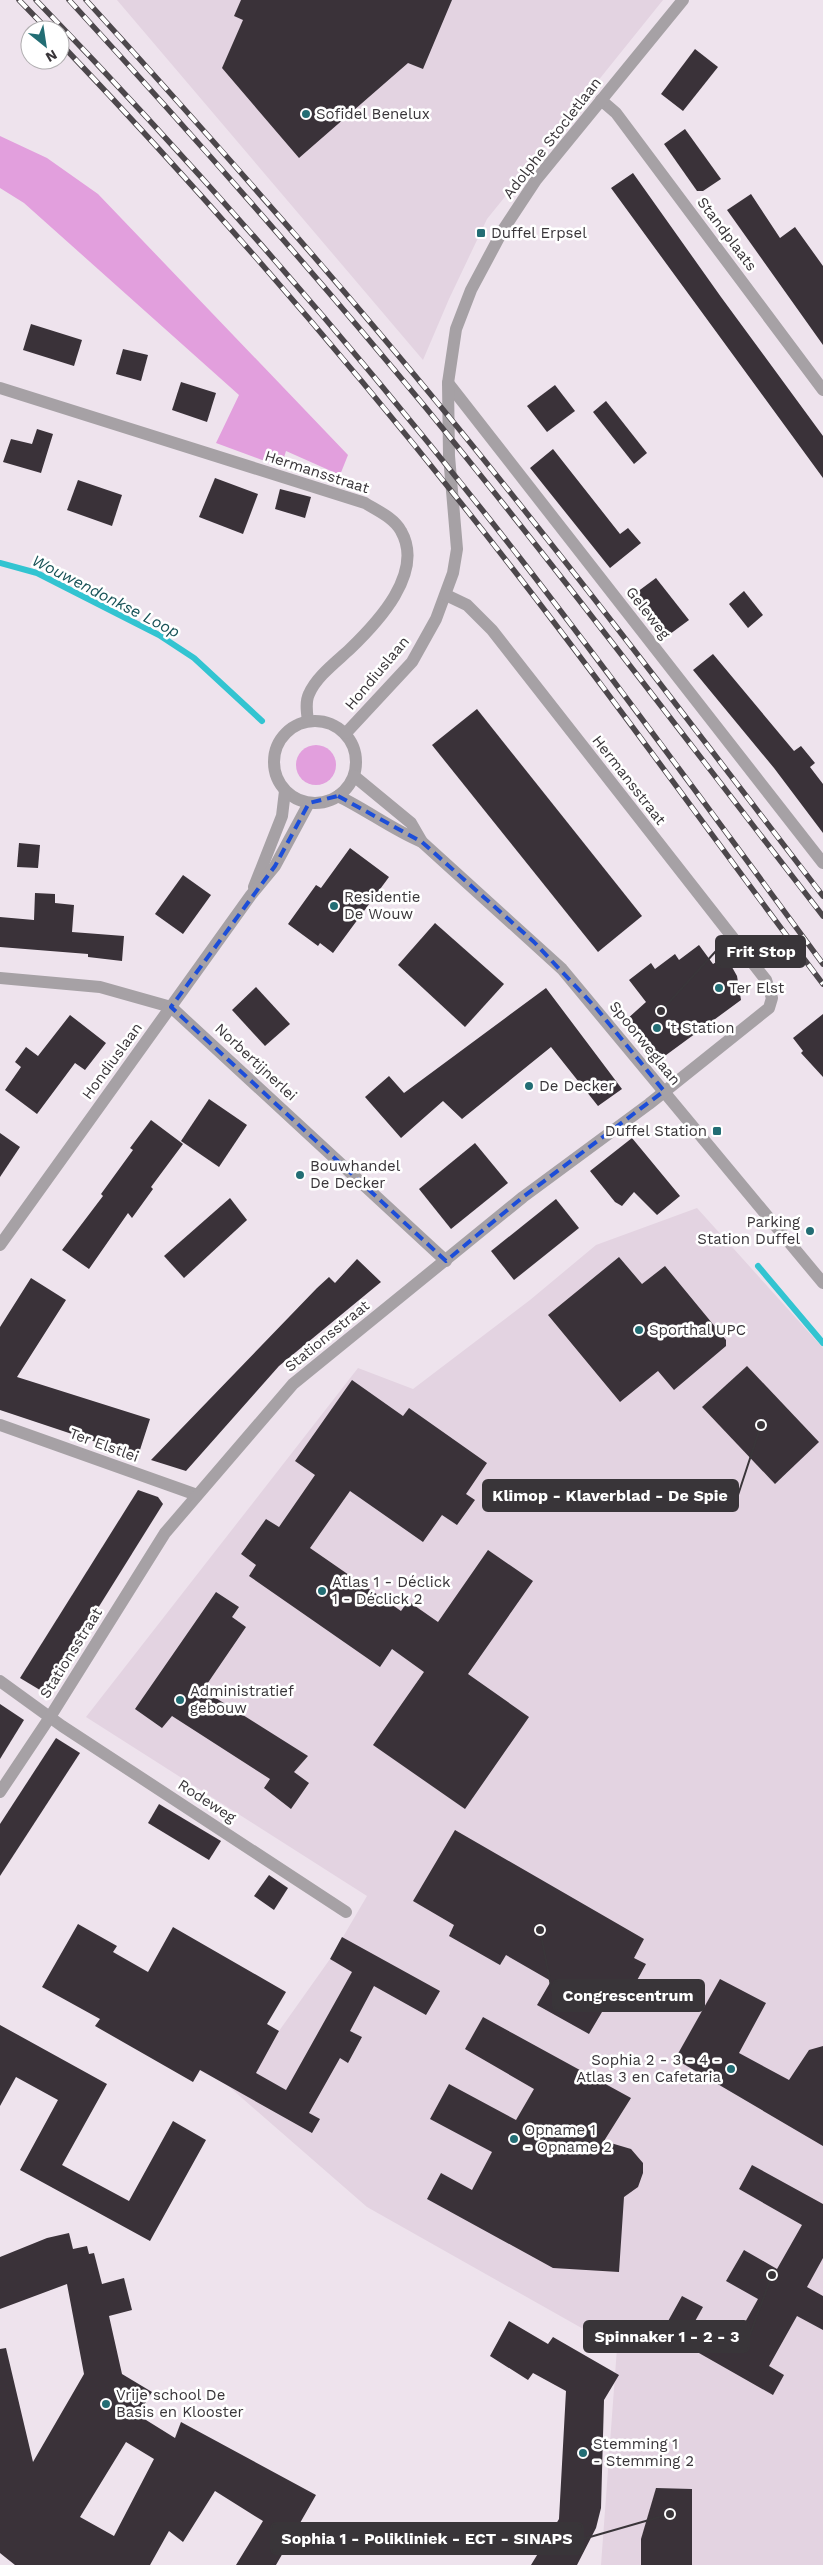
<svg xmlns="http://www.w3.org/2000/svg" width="823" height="2565" font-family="'Work Sans',sans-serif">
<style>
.built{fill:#e3d3e1}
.green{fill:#e29fdd}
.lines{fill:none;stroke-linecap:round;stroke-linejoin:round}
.stream{stroke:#32c4d1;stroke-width:6}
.building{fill:#3a3239;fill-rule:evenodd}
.minor{stroke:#a6a1a5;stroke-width:12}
.rail-casing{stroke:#4c474b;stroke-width:5.5}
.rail{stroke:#fff;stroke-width:4;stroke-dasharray:11;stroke-linecap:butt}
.marked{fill:none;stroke:#1d4ed8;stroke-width:4;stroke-dasharray:10 6;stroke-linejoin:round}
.poi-dot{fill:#226d74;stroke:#fff;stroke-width:2}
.labels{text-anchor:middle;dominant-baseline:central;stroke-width:5;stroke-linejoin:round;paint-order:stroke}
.poi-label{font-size:15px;fill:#393539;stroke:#fff;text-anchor:start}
.street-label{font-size:15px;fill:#393539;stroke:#fff}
.water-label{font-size:16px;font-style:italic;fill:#165156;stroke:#fff}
.leader{fill:none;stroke:#393539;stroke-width:2}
.callout-dot{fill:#393539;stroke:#fff;stroke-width:2}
.callout{fill:#393539;stroke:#393539;stroke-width:2}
.callout-label{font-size:16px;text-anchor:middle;font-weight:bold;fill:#fff}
</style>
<rect width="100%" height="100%" fill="#eee3ed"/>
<g class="built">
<path d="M 117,0 L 663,0 L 487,219 L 449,299 L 423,360 Z"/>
<path d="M 697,1208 L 823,1348 L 823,2565 L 601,2565 L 617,2348 L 367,2207 L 226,2084 L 261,2021 L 279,2031 L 330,1959 L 367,1896 L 86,1717 L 358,1368 L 413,1389 L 530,1300 L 596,1245 Z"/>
</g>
<g class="green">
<path d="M 0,136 L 47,158 L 98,194 L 348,455 L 340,475 L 286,451 L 281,467 L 216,443 L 239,395 L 24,203 L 0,188 Z"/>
<circle cx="316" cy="765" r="20"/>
</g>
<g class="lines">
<g class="stream">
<path d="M 0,563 L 37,573 L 159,635 L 194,658 L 262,721"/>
<path d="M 758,1266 L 823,1343"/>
</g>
</g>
<g class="building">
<path d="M 241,0 L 452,0 L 423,69 L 408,63 L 299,158 L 222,68 L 243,20 L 234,16 Z"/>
<path d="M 695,49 L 718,67 L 683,111 L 661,94 Z"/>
<path d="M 685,129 L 721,179 L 703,191 L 697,191 L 664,144 Z"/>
<path d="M 633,173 L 721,297 L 823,436 L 823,478 L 611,188 Z"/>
<path d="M 751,194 L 780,238 L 795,227 L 823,266 L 823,345 L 727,210 Z"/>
<path d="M 31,324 L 82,340 L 74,366 L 23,350 Z"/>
<path d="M 123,349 L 148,355 L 141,381 L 116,374 Z"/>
<path d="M 181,382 L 216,393 L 207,422 L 172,410 Z"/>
<path d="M 555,385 L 575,411 L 547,432 L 527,406 Z"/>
<path d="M 606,401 L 647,453 L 634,464 L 593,412 Z"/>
<path d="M 37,429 L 53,434 L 41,473 L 3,462 L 11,439 L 32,444 Z"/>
<path d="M 553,449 L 620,534 L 628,528 L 641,543 L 610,568 L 530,468 Z"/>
<path d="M 215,478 L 258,494 L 243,534 L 199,517 Z"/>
<path d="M 78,480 L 122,495 L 112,526 L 67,510 Z"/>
<path d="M 280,489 L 311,497 L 305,518 L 275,509 Z"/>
<path d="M 656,578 L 689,620 L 666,637 L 633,595 Z"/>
<path d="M 744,591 L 763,615 L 748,628 L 729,604 Z"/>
<path d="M 713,654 L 794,751 L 801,746 L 815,763 L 810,767 L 823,784 L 823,833 L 774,768 L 693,670 Z"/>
<path d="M 477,709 L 642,916 L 598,952 L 432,745 Z"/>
<path d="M 19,843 L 40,845 L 38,868 L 17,867 Z"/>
<path d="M 350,848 L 389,877 L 333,953 L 320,943 L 318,946 L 288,924 L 316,885 L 321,888 Z"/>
<path d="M 183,875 L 211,895 L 183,934 L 155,914 Z"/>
<path d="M 35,893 L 55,894 L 55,903 L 74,905 L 72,932 L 124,936 L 122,961 L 88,957 L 88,954 L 0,947 L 0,917 L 34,920 Z"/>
<path d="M 435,923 L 504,984 L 465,1027 L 398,965 Z"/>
<path d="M 699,945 L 713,964 L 718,961 L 721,965 L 728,960 L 737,976 L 741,1000 L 658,1061 L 626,1020 L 646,1002 L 629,980 L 651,963 L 655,969 L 675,954 L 679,960 Z"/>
<path d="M 256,987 L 290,1024 L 265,1046 L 232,1010 Z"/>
<path d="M 546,988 L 622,1089 L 598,1106 L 551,1047 L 462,1119 L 443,1101 L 401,1138 L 365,1097 L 389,1076 L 404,1093 Z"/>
<path d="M 823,1014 L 823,1077 L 801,1053 L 803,1051 L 793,1038 Z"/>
<path d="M 70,1015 L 106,1043 L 85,1070 L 75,1063 L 37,1114 L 5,1090 L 21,1067 L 15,1062 L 26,1047 L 38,1056 Z"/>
<path d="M 209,1099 L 247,1125 L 219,1167 L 181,1141 Z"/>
<path d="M 151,1120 L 183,1144 L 151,1187 L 153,1189 L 132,1218 L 128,1213 L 89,1269 L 62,1250 L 103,1196 L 101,1194 L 133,1150 L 130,1148 Z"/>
<path d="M 0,1133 L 20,1147 L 0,1177 Z"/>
<path d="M 632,1138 L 680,1196 L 657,1215 L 634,1192 L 622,1206 L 615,1202 L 590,1171 Z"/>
<path d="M 475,1143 L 508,1183 L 451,1229 L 419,1189 Z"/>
<path d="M 230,1198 L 247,1220 L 184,1278 L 164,1256 Z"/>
<path d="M 556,1199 L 579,1228 L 514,1280 L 491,1251 Z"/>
<path d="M 619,1257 L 642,1284 L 665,1266 L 726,1340 L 726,1346 L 674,1390 L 658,1371 L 620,1402 L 548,1315 Z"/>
<path d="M 357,1259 L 381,1282 L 279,1366 L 186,1471 L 151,1460 L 317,1288 L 329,1277 L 335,1283 Z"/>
<path d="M 31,1278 L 66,1300 L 17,1377 L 150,1419 L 138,1456 L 0,1410 L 0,1327 Z"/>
<path d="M 747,1366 L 819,1442 L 775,1484 L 702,1407 Z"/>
<path d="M 352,1380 L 403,1416 L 409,1408 L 487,1463 L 466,1494 L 475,1500 L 457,1525 L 442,1515 L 423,1542 L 350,1491 L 310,1548 L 401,1611 L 408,1601 L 438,1622 L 488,1550 L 533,1581 L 468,1674 L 529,1717 L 465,1809 L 373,1745 L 424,1672 L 392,1649 L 380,1667 L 249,1576 L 256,1565 L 241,1554 L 266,1519 L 279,1527 L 315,1475 L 295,1461 Z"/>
<path d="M 138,1490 L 158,1497 L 163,1504 L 45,1693 L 20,1678 Z"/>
<path d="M 216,1592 L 239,1607 L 232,1617 L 246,1627 L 203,1690 L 308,1756 L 294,1772 L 309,1783 L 291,1809 L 264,1788 L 270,1779 L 172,1716 L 162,1728 L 135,1709 Z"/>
<path d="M 0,1704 L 24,1720 L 0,1759 Z"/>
<path d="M 56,1738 L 80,1753 L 0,1876 L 0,1824 Z"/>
<path d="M 159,1804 L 221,1841 L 209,1860 L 148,1823 Z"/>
<path d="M 455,1830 L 644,1939 L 634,1958 L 646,1964 L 625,2002 L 612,1995 L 589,2034 L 537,2005 L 551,1981 L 506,1955 L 500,1965 L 449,1936 L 454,1925 L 413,1901 Z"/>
<path d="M 269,1875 L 288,1888 L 274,1910 L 254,1896 Z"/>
<path d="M 78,1924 L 117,1946 L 113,1952 L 148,1972 L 173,1927 L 286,1992 L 267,2024 L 279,2031 L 256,2073 L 286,2090 L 352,1972 L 330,1959 L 342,1937 L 440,1991 L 426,2015 L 374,1986 L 350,2031 L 362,2037 L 348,2063 L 340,2058 L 309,2113 L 320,2119 L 312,2133 L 200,2070 L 193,2082 L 95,2026 L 100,2019 L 42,1987 Z"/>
<path d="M 720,1979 L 766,2003 L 739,2053 L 789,2080 L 809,2050 L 823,2046 L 823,2146 L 675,2059 Z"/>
<path d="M 483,2017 L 631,2098 L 604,2141 L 631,2149 L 643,2163 L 643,2173 L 638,2187 L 624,2197 L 619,2272 L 553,2268 L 427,2199 L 441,2173 L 472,2190 L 492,2152 L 430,2119 L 449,2084 L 516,2120 L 534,2089 L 465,2049 Z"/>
<path d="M 0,2025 L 107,2084 L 62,2165 L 129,2201 L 173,2121 L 206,2140 L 150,2241 L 20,2170 L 58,2100 L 16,2077 L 0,2106 Z"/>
<path d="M 752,2165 L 823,2204 L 823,2258 L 807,2287 L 823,2296 L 823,2330 L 797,2316 L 769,2366 L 784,2375 L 773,2395 L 662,2332 L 682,2296 L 703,2307 L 694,2323 L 733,2344 L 758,2299 L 726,2281 L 744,2250 L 777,2269 L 802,2225 L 739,2189 Z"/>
<path d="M 69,2233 L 73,2249 L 87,2246 L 89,2254 L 94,2253 L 102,2284 L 124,2278 L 132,2310 L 109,2316 L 122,2374 L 152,2392 L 138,2415 L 175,2438 L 181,2422 L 316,2495 L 276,2565 L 236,2565 L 263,2521 L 215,2491 L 183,2542 L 169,2531 L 150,2565 L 15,2565 L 0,2553 L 0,2349 L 6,2348 L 33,2462 L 84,2374 L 67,2284 L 0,2309 L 0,2257 L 47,2238 ZM 126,2442 L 154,2459 L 114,2536 L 80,2517 Z"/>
<path d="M 509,2321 L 548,2344 L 553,2337 L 619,2375 L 604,2400 L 601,2508 L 596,2528 L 577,2565 L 531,2565 L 559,2519 L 566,2391 L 533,2373 L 528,2380 L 490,2356 Z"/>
<path d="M 656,2488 L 692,2489 L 692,2565 L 641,2565 L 641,2539 Z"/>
</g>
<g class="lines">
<g class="minor">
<path d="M 601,100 L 616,113 L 823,390"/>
<path d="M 448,383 L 823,863"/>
<path d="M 0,388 L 365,503 C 378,511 394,518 401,531 C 425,573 377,623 350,649 C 336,662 316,677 309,694 C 305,702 307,713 308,721"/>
<circle cx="315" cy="762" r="41"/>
<path d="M 346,733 L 412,662 L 436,619 L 453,573 L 457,549 L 449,456 L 448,383 L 456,329 L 471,290 L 503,230 L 536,180 L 683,0"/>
<path d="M 354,776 L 411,823 L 422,842 L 562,969 L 823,1283"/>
<path d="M 338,796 C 367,810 393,830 422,842"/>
<path d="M 254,887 L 282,816 L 285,791"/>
<path d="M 0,978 L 100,987 L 171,1007 L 446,1261"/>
<path d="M 0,1245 L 251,895 L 275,866 L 309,803"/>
<path d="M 0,1425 L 197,1495"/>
<path d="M 0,1681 L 62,1726 L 346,1912"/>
<path d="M 0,1792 L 50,1717 L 165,1533 L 293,1384 L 523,1197 L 649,1104 L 769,1008 L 772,998 L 766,980 L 492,630 L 467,605 L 446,595"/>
</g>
<defs>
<g id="rail">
<path d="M 19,0 L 48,30"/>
<path d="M 36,0 C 207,177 369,364 520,558 C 623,691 723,828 823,964"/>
<path d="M 69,0 C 191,133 311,269 426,408 C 562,574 691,746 823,916"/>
<path d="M 86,0 C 218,145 348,292 472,445 C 592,593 707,745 823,896"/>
<path d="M 60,43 C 218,209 369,384 509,564 C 617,702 718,845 823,984"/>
</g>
</defs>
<use href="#rail" class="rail-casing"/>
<use href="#rail" class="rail"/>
</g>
<path class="marked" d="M 338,796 L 422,842 L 534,942 L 597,1009 L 664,1091 L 523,1197 L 446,1261 L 171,1007 L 275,866 L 309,803 Z"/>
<g class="poi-dot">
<circle cx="306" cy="114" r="5"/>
<rect x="476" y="228" width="10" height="10" rx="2.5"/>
<circle cx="334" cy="906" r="5"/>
<circle cx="719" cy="988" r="5"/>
<circle cx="657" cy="1028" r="5"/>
<circle cx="529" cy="1086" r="5"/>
<rect x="712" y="1126" width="10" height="10" rx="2.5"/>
<circle cx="300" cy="1175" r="5"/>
<circle cx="810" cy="1231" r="5"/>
<circle cx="639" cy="1330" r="5"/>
<circle cx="322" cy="1591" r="5"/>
<circle cx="180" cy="1700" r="5"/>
<circle cx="731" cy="2069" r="5"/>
<circle cx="514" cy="2139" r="5"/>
<circle cx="106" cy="2404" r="5"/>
<circle cx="583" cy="2453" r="5"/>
</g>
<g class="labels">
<g class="poi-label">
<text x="316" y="114">Sofidel Benelux</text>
<text x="491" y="233">Duffel Erpsel</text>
<text x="344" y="897">Residentie<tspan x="344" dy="17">De Wouw</tspan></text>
<text x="729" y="988">Ter Elst</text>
<text x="667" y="1028">'t Station</text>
<text x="539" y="1086">De Decker</text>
<text x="707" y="1131" text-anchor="end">Duffel Station</text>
<text x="310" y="1166">Bouwhandel<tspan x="310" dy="17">De Decker</tspan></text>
<text x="800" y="1222" text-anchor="end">Parking<tspan x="800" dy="17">Station Duffel</tspan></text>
<text x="649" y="1330">Sporthal UPC</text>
<text x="332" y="1582">Atlas 1 - Déclick<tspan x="332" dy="17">1 - Déclick 2</tspan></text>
<text x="190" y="1691">Administratief<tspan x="190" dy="17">gebouw</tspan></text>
<text x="721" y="2060" text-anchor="end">Sophia 2 - 3 - 4 -<tspan x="721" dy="17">Atlas 3 en Cafetaria</tspan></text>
<text x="524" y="2130">Opname 1<tspan x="524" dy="17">- Opname 2</tspan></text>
<text x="116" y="2395">Vrije school De<tspan x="116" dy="17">Basis en Klooster</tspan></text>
<text x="593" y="2444">Stemming 1<tspan x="593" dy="17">- Stemming 2</tspan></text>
</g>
<g class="street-label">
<text transform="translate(552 138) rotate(-52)">Adolphe Stocletlaan</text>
<text transform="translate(727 234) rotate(53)">Standplaats</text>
<text transform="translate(317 472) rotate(18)">Hermansstraat</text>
<text transform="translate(648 613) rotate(52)">Geleweg</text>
<text transform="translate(377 673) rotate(-50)">Hondiuslaan</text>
<text transform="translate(629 780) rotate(52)">Hermansstraat</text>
<text transform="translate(645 1043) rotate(51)">Spoorweglaan</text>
<text transform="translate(112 1061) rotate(-54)">Hondiuslaan</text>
<text transform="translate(256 1062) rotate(43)">Norbertijnerlei</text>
<text transform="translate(327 1336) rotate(-39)">Stationsstraat</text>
<text transform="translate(104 1445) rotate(20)">Ter Elstlei</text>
<text transform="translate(71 1653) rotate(-58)">Stationsstraat</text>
<text transform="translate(207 1801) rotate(33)">Rodeweg</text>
</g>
<g class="water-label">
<text transform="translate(106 596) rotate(27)">Wouwendonkse Loop</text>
</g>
</g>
<path class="leader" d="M661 1011L716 951M761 1425L738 1495M540 1930L553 1996M772 2275L749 2337M670 2514L583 2539"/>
<g class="callout-dot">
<circle cx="661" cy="1011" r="5"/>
<circle cx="761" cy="1425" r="5"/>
<circle cx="540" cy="1930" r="5"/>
<circle cx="772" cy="2275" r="5"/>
<circle cx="670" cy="2514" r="5"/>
</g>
<g class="callout">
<rect x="716" y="936" width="89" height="31" rx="5"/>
<rect x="483" y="1480" width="255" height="31" rx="5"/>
<rect x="553" y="1980" width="151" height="31" rx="5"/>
<rect x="584" y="2321" width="165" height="31" rx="5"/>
<rect x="271" y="2523" width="312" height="31" rx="5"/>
</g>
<g class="callout-label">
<text x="761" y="957">Frit Stop</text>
<text x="610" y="1501">Klimop - Klaverblad - De Spie</text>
<text x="628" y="2001">Congrescentrum</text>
<text x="667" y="2342">Spinnaker 1 - 2 - 3</text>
<text x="427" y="2544">Sophia 1 - Polikliniek - ECT - SINAPS</text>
</g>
<g transform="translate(45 45) rotate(150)"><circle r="24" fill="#ffffff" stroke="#b0aeb0"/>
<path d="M0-4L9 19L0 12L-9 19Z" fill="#226d74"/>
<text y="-8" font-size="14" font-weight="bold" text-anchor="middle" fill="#393539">N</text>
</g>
</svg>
